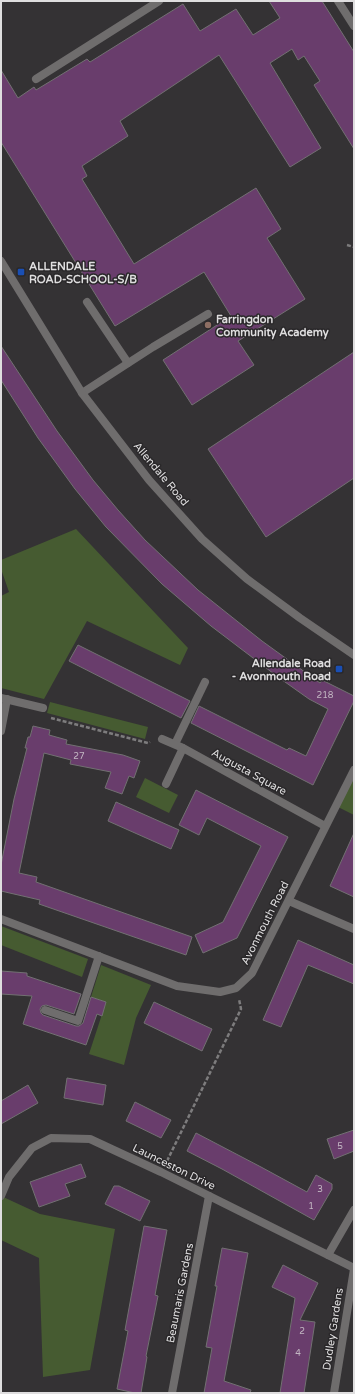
<svg xmlns="http://www.w3.org/2000/svg" width="355" height="1394" font-family="'Varela Round',sans-serif">
<style>
.green{fill:#465b31}
.building{fill:#693d6c;stroke:#727072}
.lines{fill:none;stroke-linecap:round;stroke-linejoin:round}
.path{stroke:#7d7c7d;stroke-width:2.5;stroke-dasharray:4 2;stroke-linecap:butt}
.service{stroke:#6f6d6d;stroke-width:8}
.minor{stroke:#6f6d6d;stroke-width:8}
.tertiary{stroke:#6f6d6d;stroke-width:8}
.transit-dot{fill:#1a4fb4;stroke:#2a282a;stroke-width:1.5}
.education-dot{fill:#8d6e63;stroke:#2a282a;stroke-width:1.5}
.labels{text-anchor:middle;dominant-baseline:central;stroke-width:3;stroke-linejoin:round;paint-order:stroke}
.number-label{font-size:9px;fill:#c2b6c2}
.poi-label{font-size:11px;font-weight:bold;fill:#dfdedf;stroke:#2a282a;text-anchor:start}
.street-label{font-size:11px;fill:#dfdedf;stroke:#2a282a}
</style>
<rect width="100%" height="100%" fill="#343234"/>
<g class="green">
<path d="M 76,529 L 188,648 L 180,665 L 87,621 L 44,699 L 1,688 L 1,596 L 9,592 L 1,569 L 1,560 Z"/>
<path d="M 50,702 L 148,727 L 145,739 L 47,713 Z"/>
<path d="M 354,770 L 354,815 L 336,806 Z"/>
<path d="M 145,778 L 178,795 L 169,813 L 136,797 Z"/>
<path d="M 1,926 L 88,959 L 82,977 L 1,945 Z"/>
<path d="M 101,965 L 151,985 L 136,1018 L 124,1065 L 89,1054 L 106,1002 L 91,997 Z"/>
<path d="M 1,1196 L 40,1214 L 115,1229 L 90,1370 L 43,1377 L 39,1258 L 1,1240 Z"/>
</g>
<g class="building">
<path d="M 269,1 L 322,1 L 354,52 L 354,149 L 314,85 L 320,81 L 304,56 L 298,60 L 292,49 L 270,63 L 321,148 L 290,167 L 219,55 L 120,121 L 128,136 L 82,166 L 87,176 L 82,179 L 134,264 L 256,188 L 281,229 L 267,238 L 305,299 L 238,341 L 254,365 L 192,405 L 163,360 L 231,316 L 204,272 L 115,326 L 1,142 L 1,70 L 18,98 L 34,87 L 36,90 L 87,59 L 90,62 L 183,4 L 200,31 L 236,9 L 253,35 L 280,18 Z"/>
<path d="M 1,346 L 57,431 L 93,480 L 118,510 L 145,540 L 198,590 L 262,641 L 320,683 L 322,680 L 354,696 L 354,701 L 313,785 L 191,723 L 199,706 L 287,750 L 289,748 L 306,756 L 328,709 L 309,699 L 278,677 L 211,626 L 162,584 L 106,527 L 75,489 L 38,438 L 1,380 Z"/>
<path d="M 354,352 L 354,478 L 266,537 L 208,449 Z"/>
<path d="M 78,645 L 190,701 L 181,718 L 69,661 Z"/>
<path d="M 33,726 L 50,730 L 49,735 L 67,740 L 66,744 L 123,755 L 140,761 L 134,778 L 129,776 L 122,794 L 105,788 L 111,772 L 70,764 L 71,760 L 44,753 L 19,873 L 37,877 L 36,882 L 192,937 L 186,955 L 39,904 L 40,900 L 1,891 L 1,865 L 14,799 L 27,748 L 25,748 L 28,737 L 30,737 Z"/>
<path d="M 196,790 L 288,837 L 237,938 L 203,953 L 195,935 L 223,922 L 261,846 L 207,818 L 199,835 L 179,825 Z"/>
<path d="M 116,802 L 179,830 L 171,849 L 108,821 Z"/>
<path d="M 354,833 L 354,897 L 330,886 Z"/>
<path d="M 298,940 L 354,965 L 354,984 L 308,965 L 281,1027 L 263,1020 Z"/>
<path d="M 1,971 L 27,973 L 27,976 L 81,994 L 74,1014 L 46,1005 L 42,1006 L 40,1009 L 41,1013 L 43,1015 L 76,1026 L 79,1026 L 83,1023 L 91,997 L 106,1002 L 102,1016 L 97,1014 L 86,1045 L 23,1024 L 32,996 L 1,994 Z"/>
<path d="M 154,1002 L 212,1029 L 202,1051 L 144,1023 Z"/>
<path d="M 67,1078 L 106,1085 L 103,1105 L 64,1098 Z"/>
<path d="M 28,1085 L 38,1103 L 1,1124 L 1,1101 Z"/>
<path d="M 135,1102 L 171,1120 L 161,1138 L 126,1121 Z"/>
<path d="M 354,1130 L 354,1151 L 334,1159 L 327,1139 Z"/>
<path d="M 196,1133 L 261,1167 L 307,1192 L 316,1175 L 332,1184 L 332,1189 L 314,1220 L 222,1169 L 187,1151 Z"/>
<path d="M 81,1164 L 86,1177 L 65,1184 L 70,1196 L 39,1207 L 30,1182 Z"/>
<path d="M 114,1186 L 119,1186 L 150,1201 L 140,1221 L 105,1204 Z"/>
<path d="M 144,1226 L 167,1230 L 155,1295 L 158,1296 L 146,1356 L 147,1357 L 141,1393 L 135,1393 L 117,1389 L 128,1331 L 125,1330 Z"/>
<path d="M 222,1248 L 248,1253 L 224,1381 L 251,1390 L 250,1393 L 204,1393 L 212,1348 L 206,1347 L 217,1286 L 215,1286 Z"/>
<path d="M 283,1265 L 318,1283 L 300,1320 L 315,1322 L 304,1393 L 280,1393 L 295,1298 L 272,1287 Z"/>
</g>
<g class="lines">
<g class="path">
<path d="M 347,245 L 354,247"/>
<path d="M 51,718 L 148,743 L 150,742"/>
<path d="M 167,1161 L 241,1009 L 239,999"/>
</g>
<g class="service">
<path d="M 338,1 L 354,26"/>
<path d="M 36,79 L 159,1"/>
<path d="M 87,302 L 128,363"/>
<path d="M 82,393 L 153,347 L 208,314"/>
<path d="M 175,744 L 205,682"/>
<path d="M 45,1010 L 78,1021 L 99,956"/>
</g>
<g class="minor">
<path d="M 1,698 L 43,708"/>
<path d="M 1,731 L 7,699"/>
<path d="M 162,739 L 183,748 L 325,826"/>
<path d="M 166,784 L 183,748"/>
<path d="M 289,901 L 354,929"/>
<path d="M 1,919 L 177,986 L 220,992 L 236,988 L 252,973 L 354,770"/>
<path d="M 1,1196 L 9,1177 L 32,1148 L 51,1138 L 90,1139 L 161,1172 L 354,1268"/>
<path d="M 328,1255 L 354,1210"/>
<path d="M 172,1393 L 209,1196"/>
<path d="M 334,1393 L 354,1269"/>
</g>
<path class="tertiary" d="M 1,261 L 82,393 L 149,480 L 202,539 L 247,579 L 300,618 L 354,655"/>
</g>
<g class="transit-dot">
<rect x="17" y="268" width="8" height="8" rx="2"/>
<rect x="335" y="665" width="8" height="8" rx="2"/>
</g>
<circle class="education-dot" cx="208" cy="325" r="4"/>
<g class="labels">
<g class="number-label">
<text x="325" y="695">218</text>
<text x="79" y="756">27</text>
<text x="340" y="1146">5</text>
<text x="320" y="1189">3</text>
<text x="311" y="1206">1</text>
<text x="302" y="1331">2</text>
<text x="298" y="1353">4</text>
</g>
<g class="poi-label">
<text x="29" y="266">ALLENDALE<tspan x="29" dy="13">ROAD-SCHOOL-S/B</tspan></text>
<text x="216" y="319">Farringdon<tspan x="216" dy="13">Community Academy</tspan></text>
<text x="331" y="663" text-anchor="end">Allendale Road<tspan x="331" dy="13">- Avonmouth Road</tspan></text>
</g>
<g class="street-label">
<text transform="translate(161 474) rotate(50)">Allendale Road</text>
<text transform="translate(249 772) rotate(29)">Augusta Square</text>
<text transform="translate(265 923) rotate(-63)">Avonmouth Road</text>
<text transform="translate(174 1167) rotate(26)">Launceston Drive</text>
<text transform="translate(180 1293) rotate(-79)">Beaumaris Gardens</text>
<text transform="translate(333 1329) rotate(-81)">Dudley Gardens</text>
</g>
</g>
<rect width="355" height="1394" fill="none" stroke="#dfdedf" stroke-width="4"/>
</svg>
